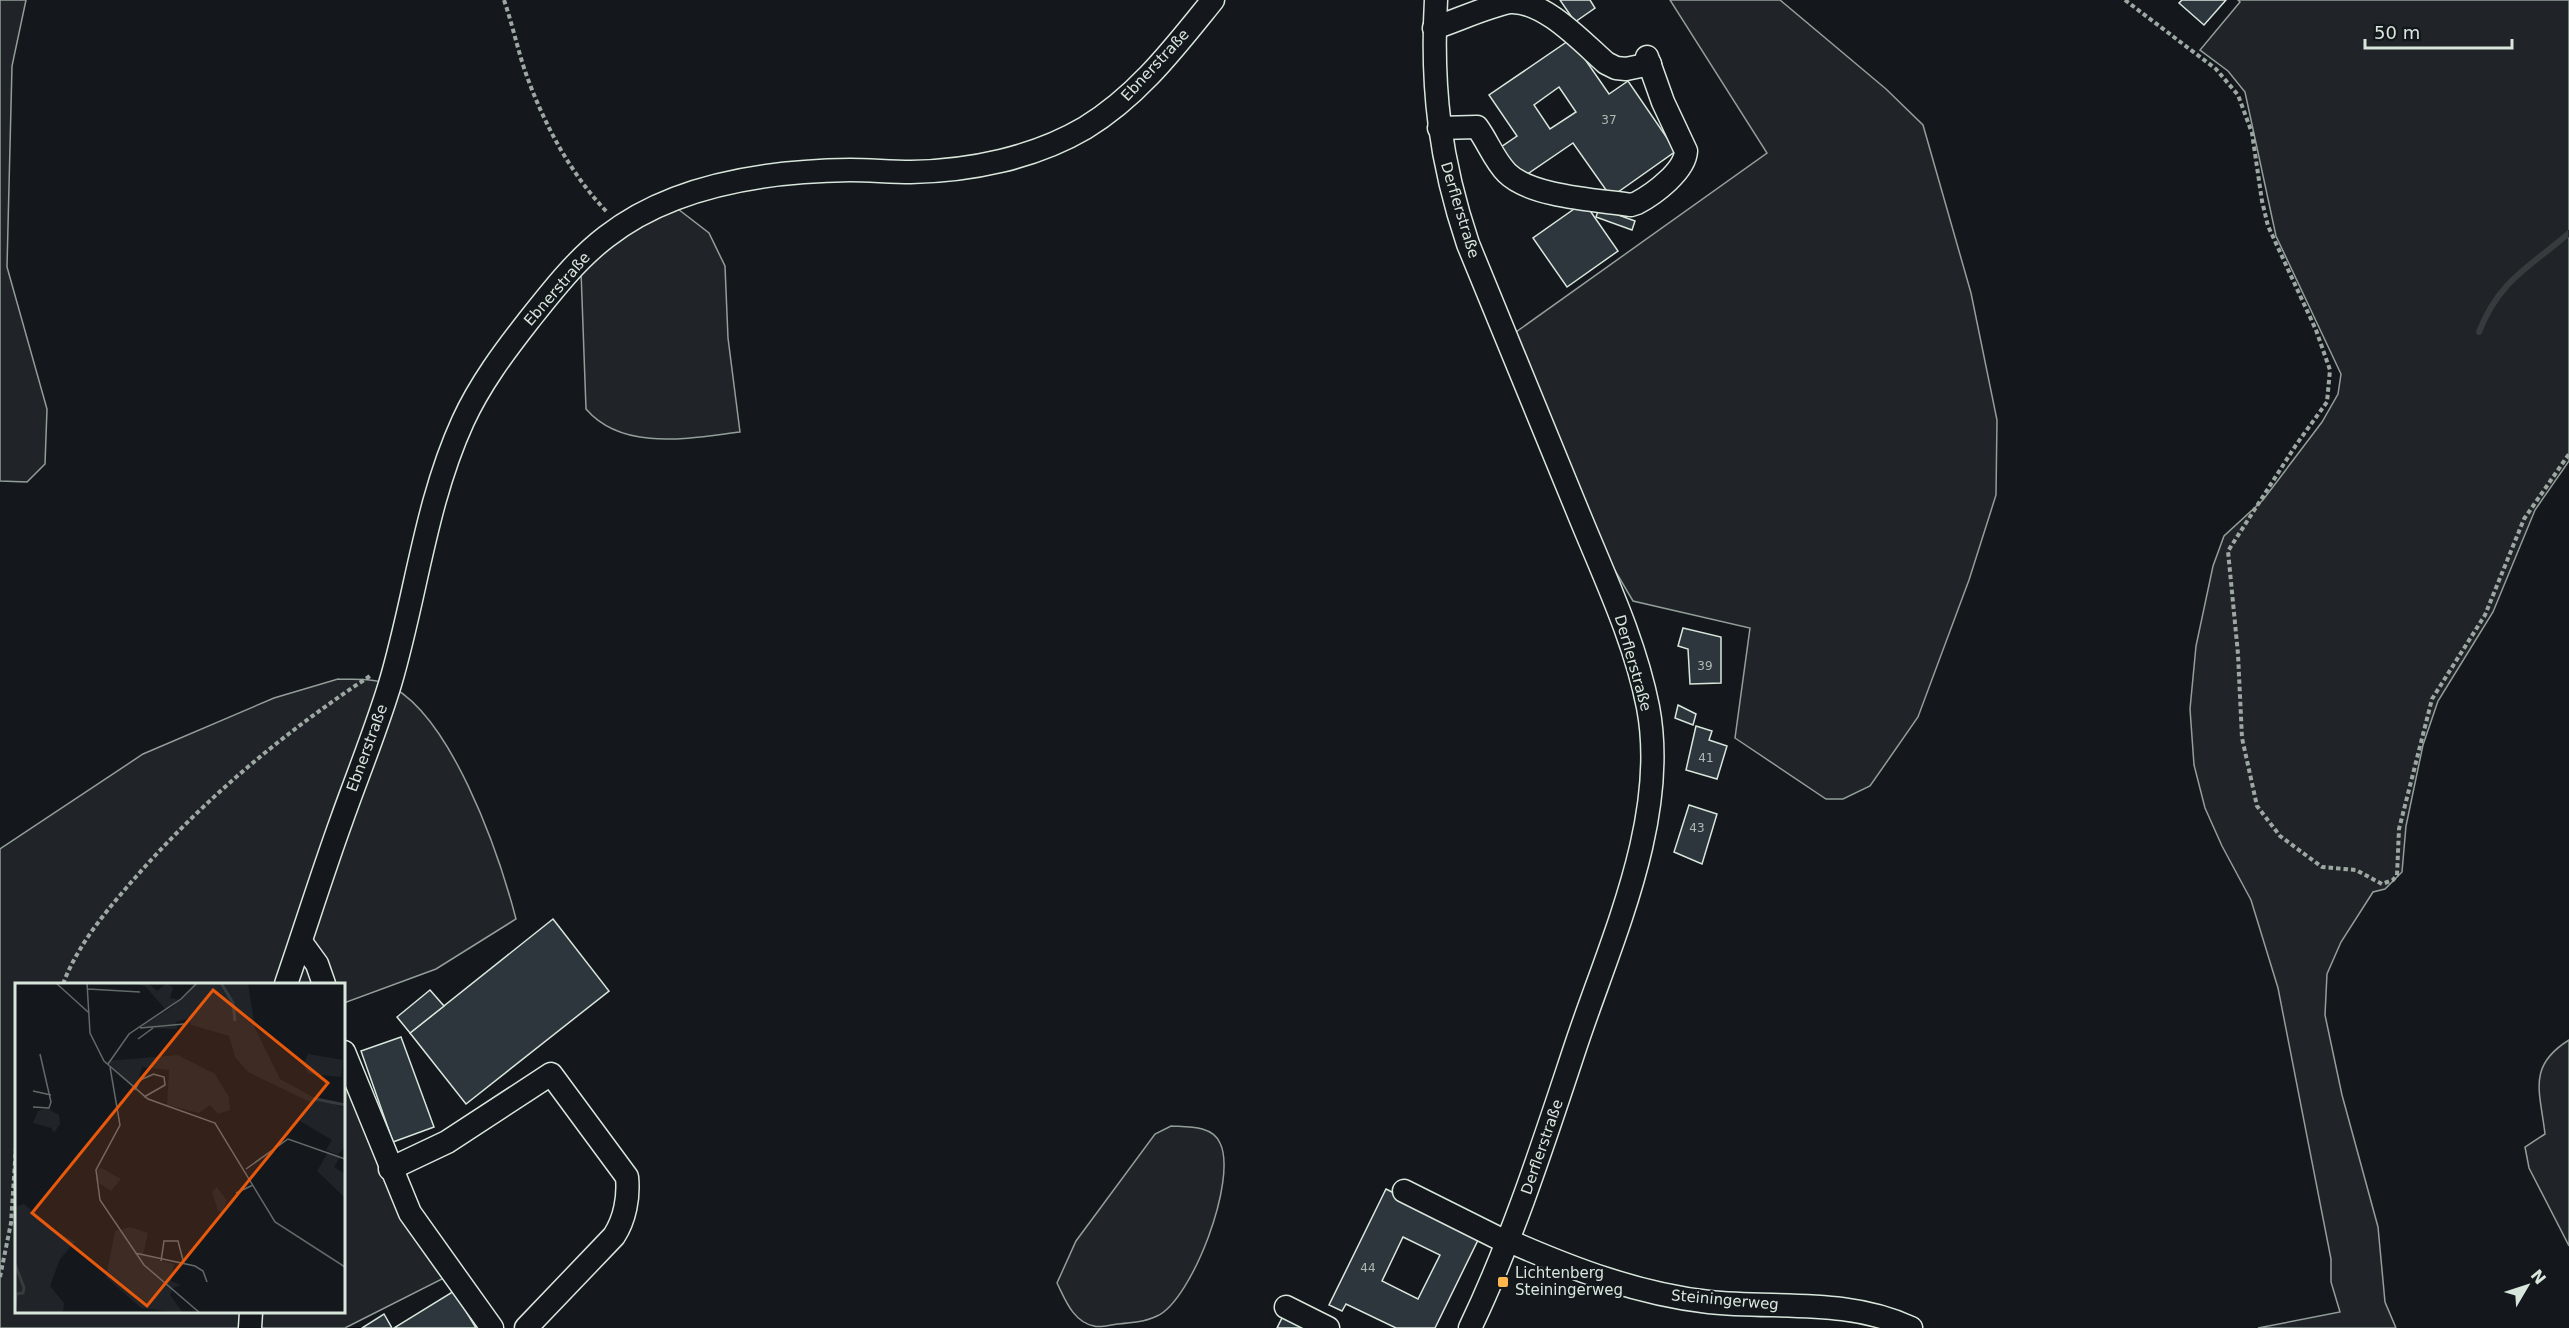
<svg xmlns="http://www.w3.org/2000/svg" width="2569" height="1328" font-family="'DejaVu Sans',sans-serif">
<style>
.green{fill:#202428;stroke:#939e99;stroke-width:1.5}
.lines{fill:none;stroke-linecap:round;stroke-linejoin:round}
.stream{stroke:#363b3e;stroke-width:6}
.building{fill:#2c363c;stroke:#d8e6dc;stroke-width:1.5;fill-rule:evenodd}
.minor-casing{stroke:#d8e6dc;stroke-width:25}
.path{stroke:#9da8a2;stroke-width:4;stroke-dasharray:4.5 3;stroke-linecap:butt}
.minor{stroke:#14181c;stroke-width:22}
.poi-dot{fill:#ffb74d;stroke:#14181c;stroke-width:2}
.labels{text-anchor:middle;dominant-baseline:central;stroke-width:4.5;stroke-linejoin:round;paint-order:stroke}
.number-label{font-size:12px;fill:#adbab4}
.street-label{font-size:15px;fill:#d8e6dc;stroke:#14181c}
.poi-label{font-size:15px;fill:#d8e6dc;stroke:#14181c;text-anchor:start}
.inset-river{fill:none;stroke:#363b3e;stroke-width:3}
.inset-road{fill:none;stroke:#626a69;stroke-width:1.5}
.view{fill:#e8590c;fill-opacity:0.15;stroke:#e8590c;stroke-width:3}
.inset-edge{fill:none;stroke:#d8e6dc;stroke-width:3}
</style>
<rect width="100%" height="100%" fill="#14181c"/>
<g class="green">
<path d="M 0,0 L 26,0 L 12,66 L 7,267 L 47,409 L 45,464 L 27,482 L 0,481 Z"/>
<path d="M 1670,0 L 1780,0 L 1886,89 L 1923,125 L 1971,293 L 1997,420 L 1996,495 L 1969,580 L 1918,717 L 1870,786 L 1843,799 L 1826,799 L 1735,738 L 1750,628 L 1633,601 L 1607,557 L 1516,332 L 1767,153 Z"/>
<path d="M 2238,0 L 2569,0 L 2569,461 L 2535,510 L 2493,612 L 2438,701 L 2423,745 L 2406,826 L 2402,872 L 2385,889 L 2373,892 L 2341,942 L 2327,974 L 2325,1015 L 2342,1095 L 2378,1227 L 2385,1302 L 2396,1328 L 2258,1328 L 2340,1312 L 2331,1282 L 2331,1259 L 2278,988 L 2251,900 L 2222,846 L 2205,808 L 2194,765 L 2190,709 L 2196,646 L 2213,566 L 2224,536 L 2263,500 L 2322,422 L 2338,394 L 2341,374 L 2276,236 L 2245,92 L 2228,71 L 2200,50 L 2240,2 Z"/>
<path d="M 678,209 L 709,233 L 725,266 L 728,338 L 740,432 C 690,438 623,452 586,409 L 581,271 C 611,242 639,224 678,209 Z"/>
<path d="M 338,679 C 352,680 371,678 384,683 C 450,709 499,854 516,919 L 436,969 L 344,1003 L 344,984 L 16,984 L 16,1312 L 344,1312 L 344,1058 L 448,1276 L 345,1328 L 0,1328 L 0,849 L 143,754 L 274,698 Z"/>
<path d="M 2569,1040 L 2569,1246 L 2529,1168 L 2525,1147 L 2545,1134 C 2540,1091 2527,1066 2569,1040 Z"/>
<path d="M 1171,1126 C 1187,1127 1212,1125 1220,1143 C 1238,1179 1192,1300 1157,1316 C 1145,1322 1130,1323 1117,1324 C 1110,1325 1100,1328 1094,1326 C 1073,1322 1065,1299 1057,1283 L 1076,1241 L 1155,1134 Z"/>
</g>
<g class="lines">
<path class="stream" d="M 2479,332 C 2499,280 2530,267 2569,233"/>
</g>
<g class="building">
<path d="M 1560,0 L 1590,0 L 1595,8 L 1575,22 Z"/>
<path d="M 2182,0 L 2226,0 L 2204,25 L 2179,3 Z"/>
<path d="M 1571,39 L 1609,94 L 1628,81 L 1676,151 L 1611,197 L 1573,143 L 1523,177 L 1501,147 L 1517,136 L 1489,95 ZM 1559,87 L 1576,112 L 1550,129 L 1534,105 Z"/>
<path d="M 1584,202 L 1618,251 L 1567,287 L 1533,238 Z"/>
<path d="M 1599,208 L 1635,221 L 1632,230 L 1596,217 Z"/>
<path d="M 1683,628 L 1721,637 L 1721,683 L 1690,684 L 1688,649 L 1678,646 Z"/>
<path d="M 1678,705 L 1696,714 L 1693,725 L 1675,718 Z"/>
<path d="M 1696,726 L 1712,731 L 1709,740 L 1727,746 L 1717,779 L 1686,770 Z"/>
<path d="M 1689,805 L 1717,814 L 1702,864 L 1674,852 Z"/>
<path d="M 553,919 L 609,991 L 466,1104 L 410,1033 Z"/>
<path d="M 430,990 L 444,1006 L 410,1033 L 397,1017 Z"/>
<path d="M 401,1037 L 434,1127 L 393,1142 L 361,1051 Z"/>
<path d="M 1386,1189 L 1480,1236 L 1435,1328 L 1396,1328 L 1346,1304 L 1342,1311 L 1329,1305 ZM 1403,1237 L 1440,1255 L 1418,1299 L 1382,1281 Z"/>
<path d="M 454,1291 L 476,1328 L 394,1328 Z"/>
<path d="M 384,1314 L 392,1328 L 362,1328 Z"/>
<path d="M 1283,1316 L 1307,1328 L 1277,1328 Z"/>
</g>
<g class="lines">
<defs>
<g id="minor">
<path d="M 1436,0 C 1431,88 1440,161 1468,244 C 1505,335 1542,426 1580,517 C 1605,578 1635,641 1648,707 C 1669,817 1612,938 1577,1042 C 1545,1138 1514,1236 1470,1328"/>
<path d="M 1434,28 C 1459,20 1485,7 1510,2 C 1544,0 1582,42 1606,63 L 1616,68 L 1626,69 L 1650,64"/>
<path d="M 1439,128 L 1477,127 C 1488,142 1494,160 1507,173 C 1531,197 1598,200 1631,205 L 1637,203 C 1654,194 1685,171 1686,151 L 1663,102 L 1647,57"/>
<path d="M 301,942 L 317,964 L 324,984"/>
<path d="M 286,984 C 305,929 322,874 342,819 C 358,774 376,730 390,684 C 416,597 425,504 463,421 C 480,384 504,352 529,320 C 552,291 576,260 606,237 C 672,185 768,171 850,170 C 870,170 890,172 911,172 C 970,171 1034,158 1085,128 C 1138,96 1175,47 1213,0"/>
<path d="M 344,1052 L 410,1213 L 492,1328"/>
<path d="M 390,1169 L 447,1142 L 551,1074 L 627,1177 C 629,1197 625,1219 614,1236 L 526,1328"/>
<path d="M 1404,1191 L 1508,1243"/>
<path d="M 1509,1241 C 1573,1269 1638,1294 1709,1302 C 1777,1309 1848,1298 1911,1328"/>
<path d="M 1286,1307 L 1328,1328"/>
<path d="M 250,1328 L 251,1312"/>
</g>
</defs>
<use href="#minor" class="minor-casing"/>
<g class="path">
<path d="M 504,0 C 512,23 517,47 525,71 C 543,122 570,174 608,213"/>
<path d="M 2125,0 L 2216,69 L 2238,95 L 2252,133 L 2262,201 L 2268,226 L 2316,330 L 2330,370 L 2327,402 L 2296,445 L 2228,551 L 2238,654 L 2242,738 L 2257,806 L 2280,836 L 2322,867 L 2356,870 L 2382,884 L 2393,880 L 2397,875 L 2399,829 L 2432,699 L 2485,615 L 2524,519 L 2569,454"/>
<path d="M 63,984 C 78,944 107,910 134,879 C 203,800 283,733 370,676"/>
<path d="M 0,1277 L 11,1223 L 16,1147"/>
</g>
<use href="#minor" class="minor"/>
</g>
<rect class="poi-dot" x="1497" y="1276" width="12" height="12" rx="3"/>
<g class="labels">
<g class="number-label">
<text x="1609" y="120">37</text>
<text x="1705" y="666">39</text>
<text x="1706" y="758">41</text>
<text x="1697" y="828">43</text>
<text x="1368" y="1268">44</text>
</g>
<g class="street-label">
<text transform="translate(1155 65) rotate(-47)">Ebnerstraße</text>
<text transform="translate(1460 210) rotate(73)">Derflerstraße</text>
<text transform="translate(557 289) rotate(-49)">Ebnerstraße</text>
<text transform="translate(1633 663) rotate(74)">Derflerstraße</text>
<text transform="translate(367 748) rotate(-70)">Ebnerstraße</text>
<text transform="translate(1542 1147) rotate(-71)">Derflerstraße</text>
<text transform="translate(1725 1300) rotate(5)">Steiningerweg</text>
</g>
<g class="poi-label">
<text x="1515" y="1273">Lichtenberg<tspan x="1515" dy="17">Steiningerweg</tspan></text>
</g>
</g>
<g transform="translate(15 983)">
<rect width="330" height="330" fill="#14181c"/>
<path d="M 115,0 L 133,0 L 142,8 L 152,0 L 158,5 L 155,15 L 164,17 L 151,27 L 130,3 ZM 183,0 L 233,0 L 240,45 L 265,96 L 298,114 L 330,125 L 330,163 L 323,172 L 311,167 L 317,157 L 285,138 L 295,119 L 233,89 L 220,74 L 214,53 L 176,42 L 174,35 L 161,39 L 162,46 L 124,45 L 156,25 ZM 293,71 L 328,77 L 326,94 L 294,91 L 288,82 ZM 163,72 L 200,91 L 214,114 L 215,127 L 203,131 L 195,122 L 184,130 L 152,122 L 154,87 L 127,84 L 121,107 L 92,78 ZM 32,125 L 44,132 L 45,141 L 39,150 L 36,145 L 18,140 L 23,128 ZM 313,169 L 325,174 L 319,184 L 330,191 L 330,215 L 302,188 ZM 87,185 L 106,196 L 96,208 L 81,198 L 83,186 ZM 202,204 L 212,218 L 207,229 L 203,228 L 197,209 ZM 9,221 L 41,248 L 60,259 L 45,276 L 35,303 L 49,320 L 48,330 L 0,330 L 0,224 ZM 115,244 L 133,250 L 128,272 L 159,281 L 156,298 L 166,302 L 158,305 L 155,312 L 168,330 L 126,325 L 91,294 L 100,248 Z" fill="#202428"/>
<path class="inset-river" d="M 206,0 L 218,20 L 220,38M 301,116 L 330,122M 0,281 L 9,305 L 8,310 L 1,311 L 0,322"/>
<path class="inset-road" d="M 41,0 L 73,29M 72,0 L 75,50 L 89,78 L 133,116 L 200,140 L 260,239 L 330,284M 73,6 L 125,9M 125,45 L 169,41M 123,56 L 138,45M 93,81 L 114,51 L 166,16 L 182,0M 95,84 L 105,142 L 81,187 L 85,217 L 129,282 L 185,330M 120,107 L 125,97 L 139,91M 18,108 L 36,112M 129,114 L 150,102 L 149,94 L 138,91M 18,124 L 34,125 L 36,119 L 25,71M 231,186 L 273,156 L 330,176M 221,210 L 238,202M 120,270 L 180,283 L 188,288 L 192,299M 146,278 L 149,258 L 163,258 L 169,281"/>
<path class="view" d="M 198,7 L 313,100 L 132,323 L 17,230 Z"/>
<rect width="330" height="330" class="inset-edge"/>
</g>
<g transform="translate(2527 1286) rotate(51)" stroke="#14181c" stroke-width="4.5" paint-order="stroke">
<path d="M0-4.5L10 22L0 15L-10 22Z" fill="#d8e6dc"/>
<text y="-9" font-size="16" font-weight="bold" text-anchor="middle" fill="#d8e6dc">N</text>
</g>
<path d="M2365 39v9h147v-9" fill="none" stroke="#d8e6dc" stroke-width="3"/>
<text x="2374" y="39" font-size="18" fill="#d8e6dc" stroke="#14181c" stroke-width="4.5" paint-order="stroke">50 m</text>
</svg>
